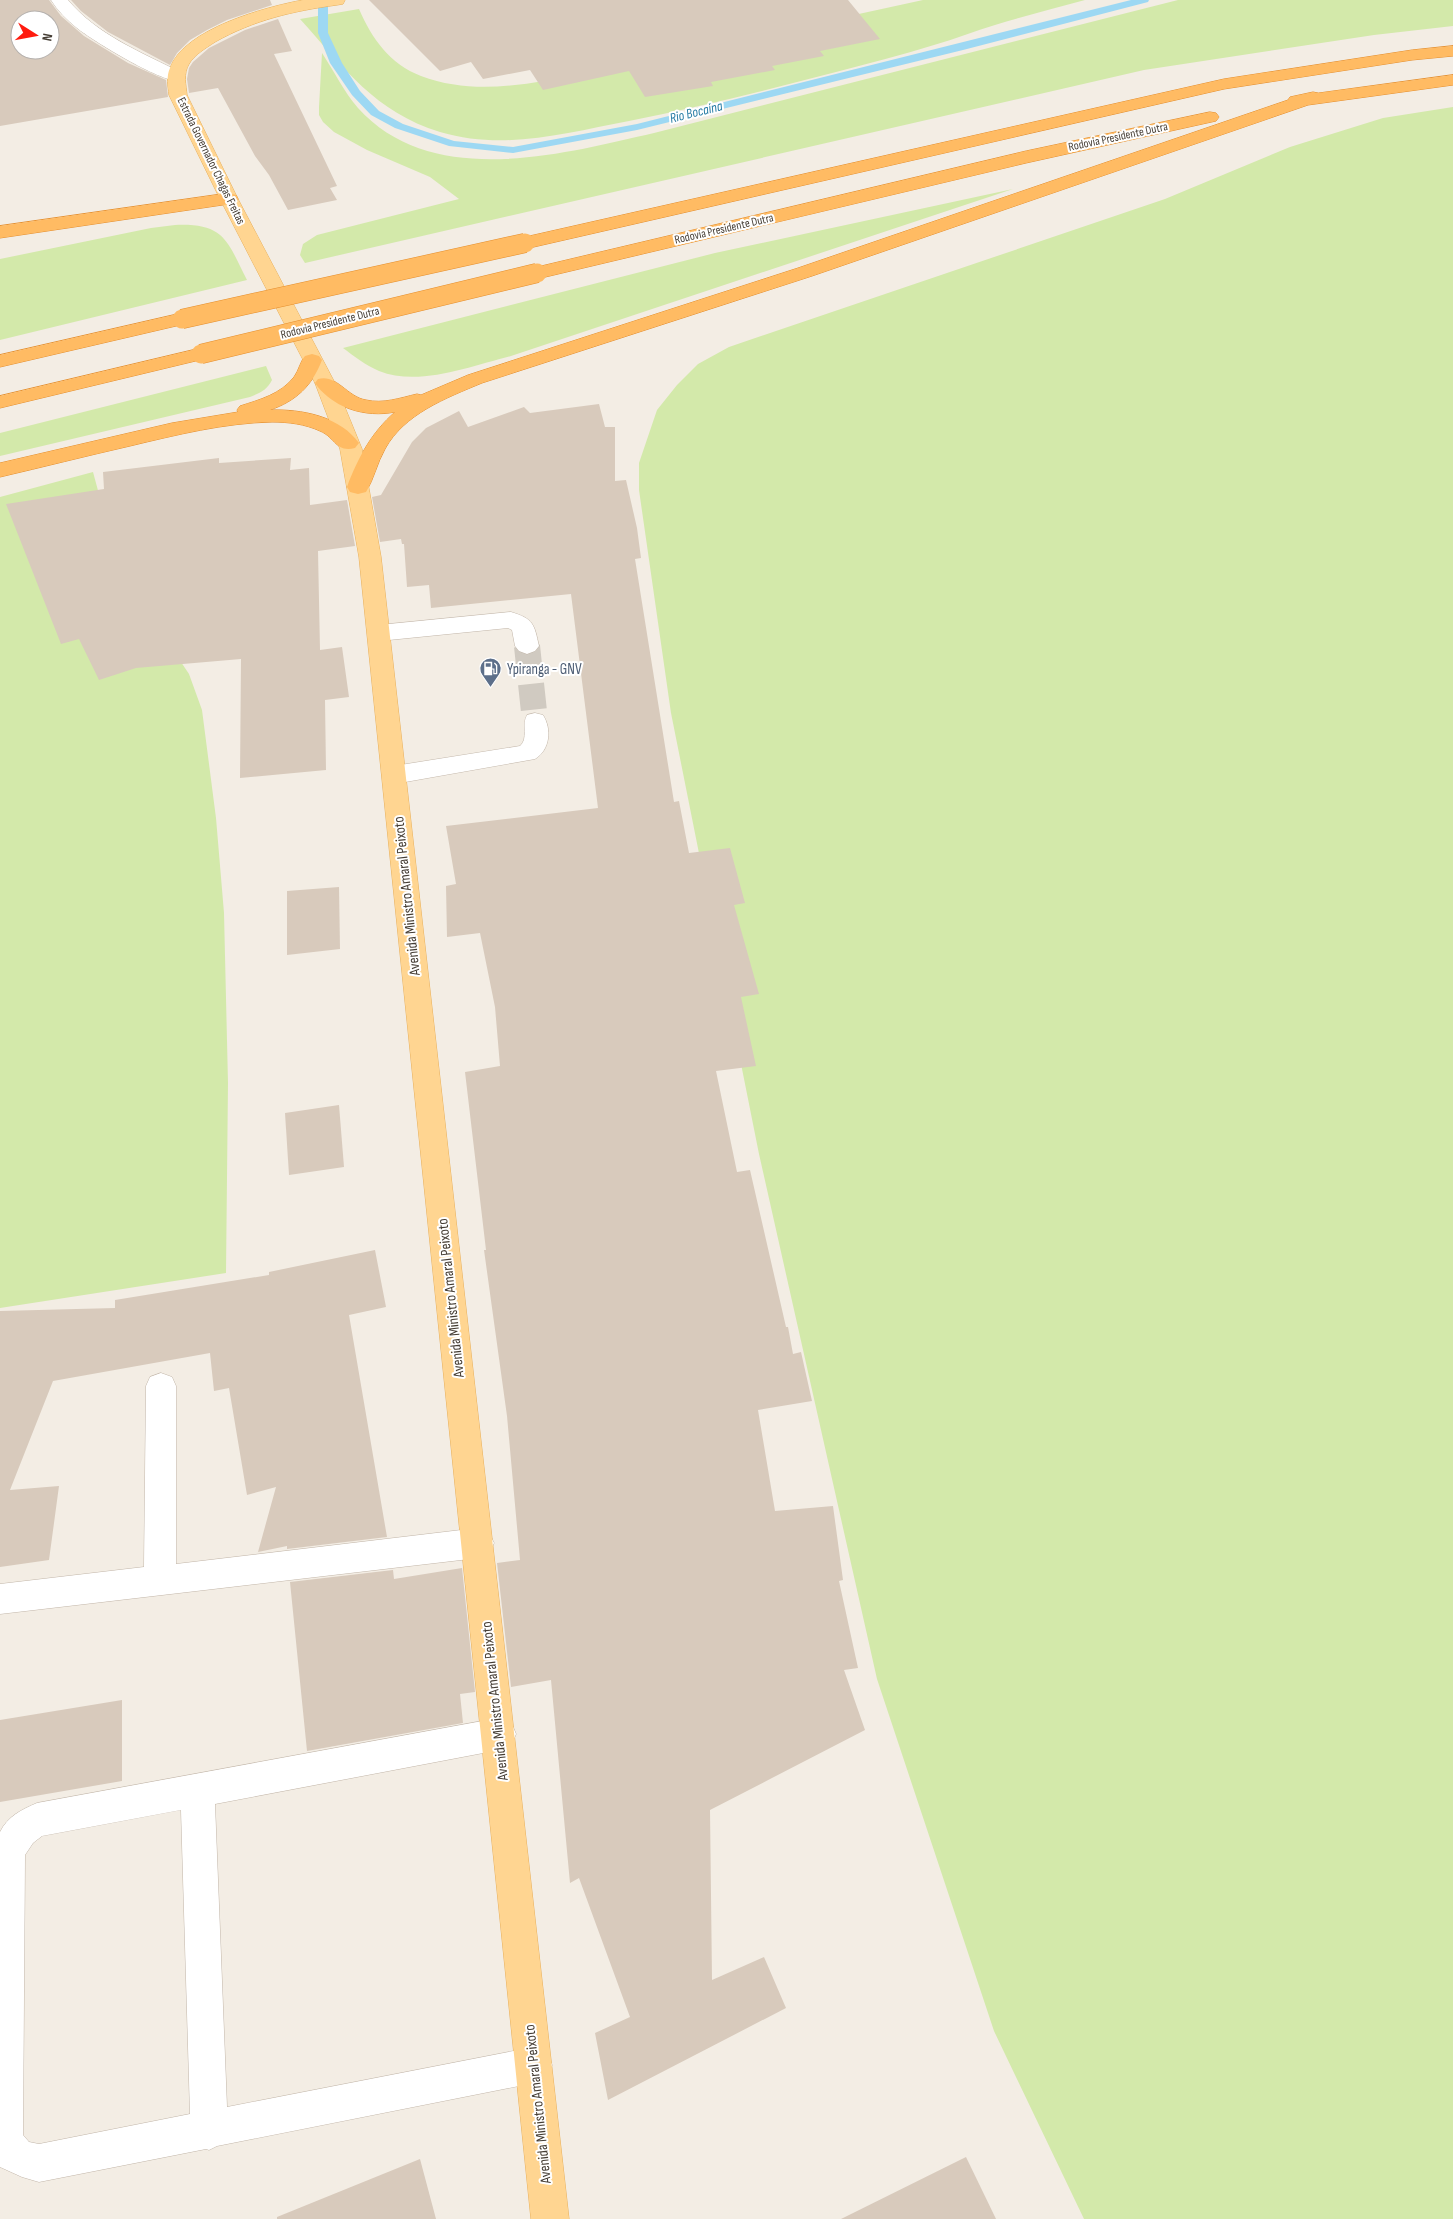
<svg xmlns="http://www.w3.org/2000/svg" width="1453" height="2219" font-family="'Sofia Sans Condensed',sans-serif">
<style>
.green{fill:#d3e9aa}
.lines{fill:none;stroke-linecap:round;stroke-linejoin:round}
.stream{fill:#9dd8f3;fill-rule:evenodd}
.building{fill:#d8cabc;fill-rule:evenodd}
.minor-tunnel{stroke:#d0cac1;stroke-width:26;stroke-dasharray:26 12;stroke-linecap:butt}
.minor-casing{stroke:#c2b6a9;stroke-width:1}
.major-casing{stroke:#e8b05c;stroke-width:1}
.highway-casing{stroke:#e48e2d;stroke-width:1}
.minor{fill:#fff;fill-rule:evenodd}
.major{fill:#ffd591;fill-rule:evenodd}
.highway{fill:#ffbb63;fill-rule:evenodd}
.highway-bridge-casing{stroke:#e48e2d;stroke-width:20;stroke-linecap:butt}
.highway-bridge{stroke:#ffbb63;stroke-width:19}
.labels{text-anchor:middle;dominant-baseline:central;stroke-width:4;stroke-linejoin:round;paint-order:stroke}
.far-street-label{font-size:12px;fill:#453d34;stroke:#fff}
.far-water-label{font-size:14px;font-style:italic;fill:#277ca5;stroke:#fff}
.service-label{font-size:15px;fill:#4e5e75;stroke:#fff;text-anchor:start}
.street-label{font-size:15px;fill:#453d34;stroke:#fff}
</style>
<rect width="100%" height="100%" fill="#f3ede4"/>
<g class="green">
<path d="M 923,0 L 1085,0 C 1055,8 1025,16 995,25 C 975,31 955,39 934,45 C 902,55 869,63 836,72 C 767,90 699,107 629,121 C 565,133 505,151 440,132 C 375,112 344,68 300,19 L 359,9 C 372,39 390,64 421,76 C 474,96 529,84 582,74 C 621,66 659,58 697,49 C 773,33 848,16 923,0 Z"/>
<path d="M 1178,0 L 1453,0 L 1453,26 L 1374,35 L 1144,70 L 305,263 L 300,255 L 303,244 L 317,235 L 459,199 L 430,177 L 367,150 L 334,132 L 323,122 L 319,115 L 319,107 L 322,53 C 334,71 344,92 358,108 C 432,190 562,154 654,133 Z"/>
<path d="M 1453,107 L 1453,2219 L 1084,2219 L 994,2031 L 877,1679 L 759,1154 L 671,713 L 639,490 L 639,463 L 657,410 L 677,385 L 698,364 L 729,347 L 1165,199 L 1290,147 L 1383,118 Z"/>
<path d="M 1013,189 L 511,356 C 471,366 419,387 379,371 C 365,365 354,356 343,348 L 715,253 Z"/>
<path d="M 175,225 C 225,223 227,241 247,280 L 0,340 L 0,259 L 151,228 Z"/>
<path d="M 266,366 L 272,380 C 267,390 260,393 250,397 L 0,456 L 0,433 Z"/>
<path d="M 93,472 L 110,535 L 136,595 L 189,674 L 202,710 L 216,818 L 224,913 L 228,1083 L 226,1273 L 0,1308 L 0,497 Z"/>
</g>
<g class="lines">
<path class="stream" d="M 318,0 L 328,0 L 328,33 L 342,63 L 360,91 L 379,111 L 403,124 L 454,141 L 513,147 L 637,124 L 1131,0 L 1149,0 L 1148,2 L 963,50 L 637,130 L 513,153 L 449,146 L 395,128 L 371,115 L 352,95 L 330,63 L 318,33 Z"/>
</g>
<g class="building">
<path d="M 0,0 L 49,0 L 61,16 L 84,36 L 128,63 L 166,80 L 168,97 L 0,126 ZM 20,20 L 50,20 L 50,50 L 20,50 Z"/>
<path d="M 71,0 L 270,0 L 272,5 L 227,20 L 207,30 L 190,40 L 177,53 L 170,65 L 108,32 L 81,11 Z"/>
<path d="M 369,0 L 848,0 L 880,39 L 820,51 L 824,56 L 772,66 L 775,70 L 711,82 L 713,86 L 645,97 L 629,71 L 543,90 L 530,70 L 483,79 L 471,62 L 440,71 Z"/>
<path d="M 278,19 L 292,51 L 274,54 L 337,186 L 330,188 L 337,200 L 288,210 L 269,175 L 255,156 L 218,88 L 189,93 L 187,79 L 189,68 L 193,62 L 209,48 L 245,30 Z"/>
<path d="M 599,404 L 605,427 L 615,427 L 615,481 L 626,480 L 637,528 L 641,558 L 635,559 L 674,802 L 679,801 L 689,853 L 730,848 L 745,903 L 734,905 L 759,994 L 741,997 L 756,1066 L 716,1071 L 737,1172 L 750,1170 L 786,1327 L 788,1327 L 793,1354 L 801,1352 L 812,1401 L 758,1410 L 775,1511 L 833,1506 L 843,1580 L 839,1581 L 858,1668 L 844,1670 L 865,1730 L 710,1810 L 712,1980 L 764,1957 L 786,2008 L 608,2100 L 595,2033 L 630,2017 L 579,1878 L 570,1883 L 551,1680 L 511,1687 L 497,1563 L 520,1560 L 507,1416 L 484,1250 L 486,1250 L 465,1072 L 500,1066 L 495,1007 L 480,933 L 447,937 L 446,886 L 456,884 L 446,826 L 598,808 L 571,594 L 431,608 L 429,585 L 407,587 L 404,544 L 402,544 L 401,539 L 380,542 L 372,497 L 381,495 L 412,442 L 426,428 L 459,411 L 468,427 L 524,407 L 530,413 Z"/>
<path d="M 219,458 L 219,463 L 291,458 L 290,470 L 309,468 L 310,505 L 347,500 L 355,546 L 318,551 L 320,650 L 342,647 L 349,697 L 325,700 L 326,770 L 240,778 L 241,659 L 136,668 L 99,680 L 79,639 L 61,644 L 6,504 L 104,489 L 103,472 Z"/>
<path d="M 339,887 L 340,949 L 287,955 L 287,891 Z"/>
<path d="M 339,1105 L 344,1167 L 289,1175 L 285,1113 Z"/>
<path d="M 375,1250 L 386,1307 L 349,1315 L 387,1537 L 287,1549 L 287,1546 L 258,1552 L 276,1487 L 247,1495 L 229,1388 L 214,1391 L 210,1353 L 53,1381 L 10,1490 L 59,1486 L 49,1560 L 0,1567 L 0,1311 L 115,1308 L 115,1300 L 269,1275 L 269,1272 Z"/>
<path d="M 462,1568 L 475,1692 L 460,1694 L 463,1723 L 307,1751 L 290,1582 L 393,1570 L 394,1579 Z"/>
<path d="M 122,1700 L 122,1781 L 0,1802 L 0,1720 Z"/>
<path d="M 966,2157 L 996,2219 L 841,2219 Z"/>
<path d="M 420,2159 L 436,2219 L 277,2219 L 277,2217 Z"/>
</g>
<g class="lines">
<path class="minor-tunnel" d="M 527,646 L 535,721"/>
<defs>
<g id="minor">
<path d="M 51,0 L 68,0 C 97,35 143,53 182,73 L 185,77 L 182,81 C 165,85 93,41 77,28 C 67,20 58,11 51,0 Z"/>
<path d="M 511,612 C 534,619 534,624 539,646 L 535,651 L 527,654 L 519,651 L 515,646 L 512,630 L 508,628 L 379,641 L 371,638 L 368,633 L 371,628 L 379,625 Z"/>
<path d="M 535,713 L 543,715 C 552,729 550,750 535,759 L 394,784 L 385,781 L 382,775 L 385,769 L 394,766 L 520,746 C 529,738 521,725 527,715 Z"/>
<path d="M 161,1373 L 172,1377 L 176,1386 L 176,1564 L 478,1528 L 489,1533 L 494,1543 L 489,1553 L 478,1558 L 0,1614 L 0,1584 L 144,1567 L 146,1386 L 150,1377 Z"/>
<path d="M 499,1718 L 511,1722 L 516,1734 L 511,1746 L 499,1750 L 215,1804 L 227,2107 L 534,2047 L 547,2052 L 552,2065 L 547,2078 L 534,2083 L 217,2146 L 209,2150 L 206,2149 L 39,2182 L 22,2177 L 0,2167 L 0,1832 C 8,1816 21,1810 37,1803 ZM 181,1810 L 190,2114 L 39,2144 L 29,2142 L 23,2135 L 25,1855 L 33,1843 L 42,1836 Z"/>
</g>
<path id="major" d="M 303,0 L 345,0 L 343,4 L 337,5 C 293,11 254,20 215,42 C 206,48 194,55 189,64 C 183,74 186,85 187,95 L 238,199 L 335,383 L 362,449 L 381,557 L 569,2219 L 531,2219 L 359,557 L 340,449 L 315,383 L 220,199 L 169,95 C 168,86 166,77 170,68 C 184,29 265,7 303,0 Z"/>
<g id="highway">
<path d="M 1453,46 L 1453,56 L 1412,60 L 1224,89 L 525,249 L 518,247 L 515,243 L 518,239 L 525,237 L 1224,79 L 1412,50 Z"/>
<path d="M 1453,75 L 1453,85 L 1308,105 L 812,276 L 482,383 C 446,398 404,414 385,449 C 377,463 374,479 366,492 L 358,494 L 350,492 L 347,487 C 358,458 371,433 395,412 C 366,418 332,408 315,383 L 318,379 C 337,374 347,397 366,400 C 383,404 400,398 417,394 L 421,395 L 468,375 L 798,268 L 1288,100 L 1290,97 L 1313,92 L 1318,93 Z"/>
<path d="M 1210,112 L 1216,113 L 1219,117 L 1216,121 L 1026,163 L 537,279 L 530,277 L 527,273 L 530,269 L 537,267 L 1026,151 Z"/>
<path d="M 229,193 L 236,195 L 238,199 L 236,203 L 0,238 L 0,226 Z"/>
<path d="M 182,313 L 189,315 L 192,319 L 189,323 L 0,367 L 0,355 Z"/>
<path d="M 201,348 L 208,350 L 211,354 L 208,358 L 0,408 L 0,396 Z"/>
<path d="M 312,354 L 319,356 L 322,360 C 312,386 296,401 270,410 C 301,409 340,416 359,443 L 355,448 C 336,453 335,437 320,431 C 305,424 288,422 272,422 C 224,423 176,435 130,446 C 86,456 43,467 0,477 L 0,463 L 172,423 L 238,412 L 237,410 L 240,406 C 259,400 281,394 294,377 C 299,370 300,362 305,356 Z"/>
</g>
</defs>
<use href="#minor" class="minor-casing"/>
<use href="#major" class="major-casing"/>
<use href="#highway" class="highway-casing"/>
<use href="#minor" class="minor"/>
<use href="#major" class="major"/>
<use href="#highway" class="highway"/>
<defs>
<g id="highway-bridge">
<path d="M 182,319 L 525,243"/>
<path d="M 201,354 L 537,273"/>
</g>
</defs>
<use href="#highway-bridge" class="highway-bridge-casing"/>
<use href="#highway-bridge" class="highway-bridge"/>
</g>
<defs>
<symbol id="fuel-pin" viewBox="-11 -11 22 30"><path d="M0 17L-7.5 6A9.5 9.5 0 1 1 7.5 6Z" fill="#5c6f8a" stroke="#fff"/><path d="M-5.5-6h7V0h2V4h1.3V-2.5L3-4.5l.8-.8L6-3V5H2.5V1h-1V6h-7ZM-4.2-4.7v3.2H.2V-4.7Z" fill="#fff"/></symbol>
</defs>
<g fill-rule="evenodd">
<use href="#fuel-pin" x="478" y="656" width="25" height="34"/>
</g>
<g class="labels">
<g class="far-street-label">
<text transform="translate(1118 137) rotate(-12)">Rodovia Presidente Dutra</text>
<text transform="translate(211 161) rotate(64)">Estrada Governador Chagas Freitas</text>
<text transform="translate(724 229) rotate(-13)">Rodovia Presidente Dutra</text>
<text transform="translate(330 323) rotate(-14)">Rodovia Presidente Dutra</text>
</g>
<g class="far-water-label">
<text transform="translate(696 112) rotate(-14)">Rio Bocaína</text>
</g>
<g class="service-label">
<text x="507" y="669">Ypiranga - GNV</text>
</g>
<g class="street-label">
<text transform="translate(407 896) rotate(-96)">Avenida Ministro Amaral Peixoto</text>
<text transform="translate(451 1298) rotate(-96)">Avenida Ministro Amaral Peixoto</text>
<text transform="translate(495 1701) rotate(-96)">Avenida Ministro Amaral Peixoto</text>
<text transform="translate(538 2104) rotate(-96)">Avenida Ministro Amaral Peixoto</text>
</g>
</g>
<g transform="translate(35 35) rotate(101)"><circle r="24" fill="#ffffff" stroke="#b5b1ae"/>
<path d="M0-4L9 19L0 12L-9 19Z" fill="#ff1b0f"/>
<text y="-8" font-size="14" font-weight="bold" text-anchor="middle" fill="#453d34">N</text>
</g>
</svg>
